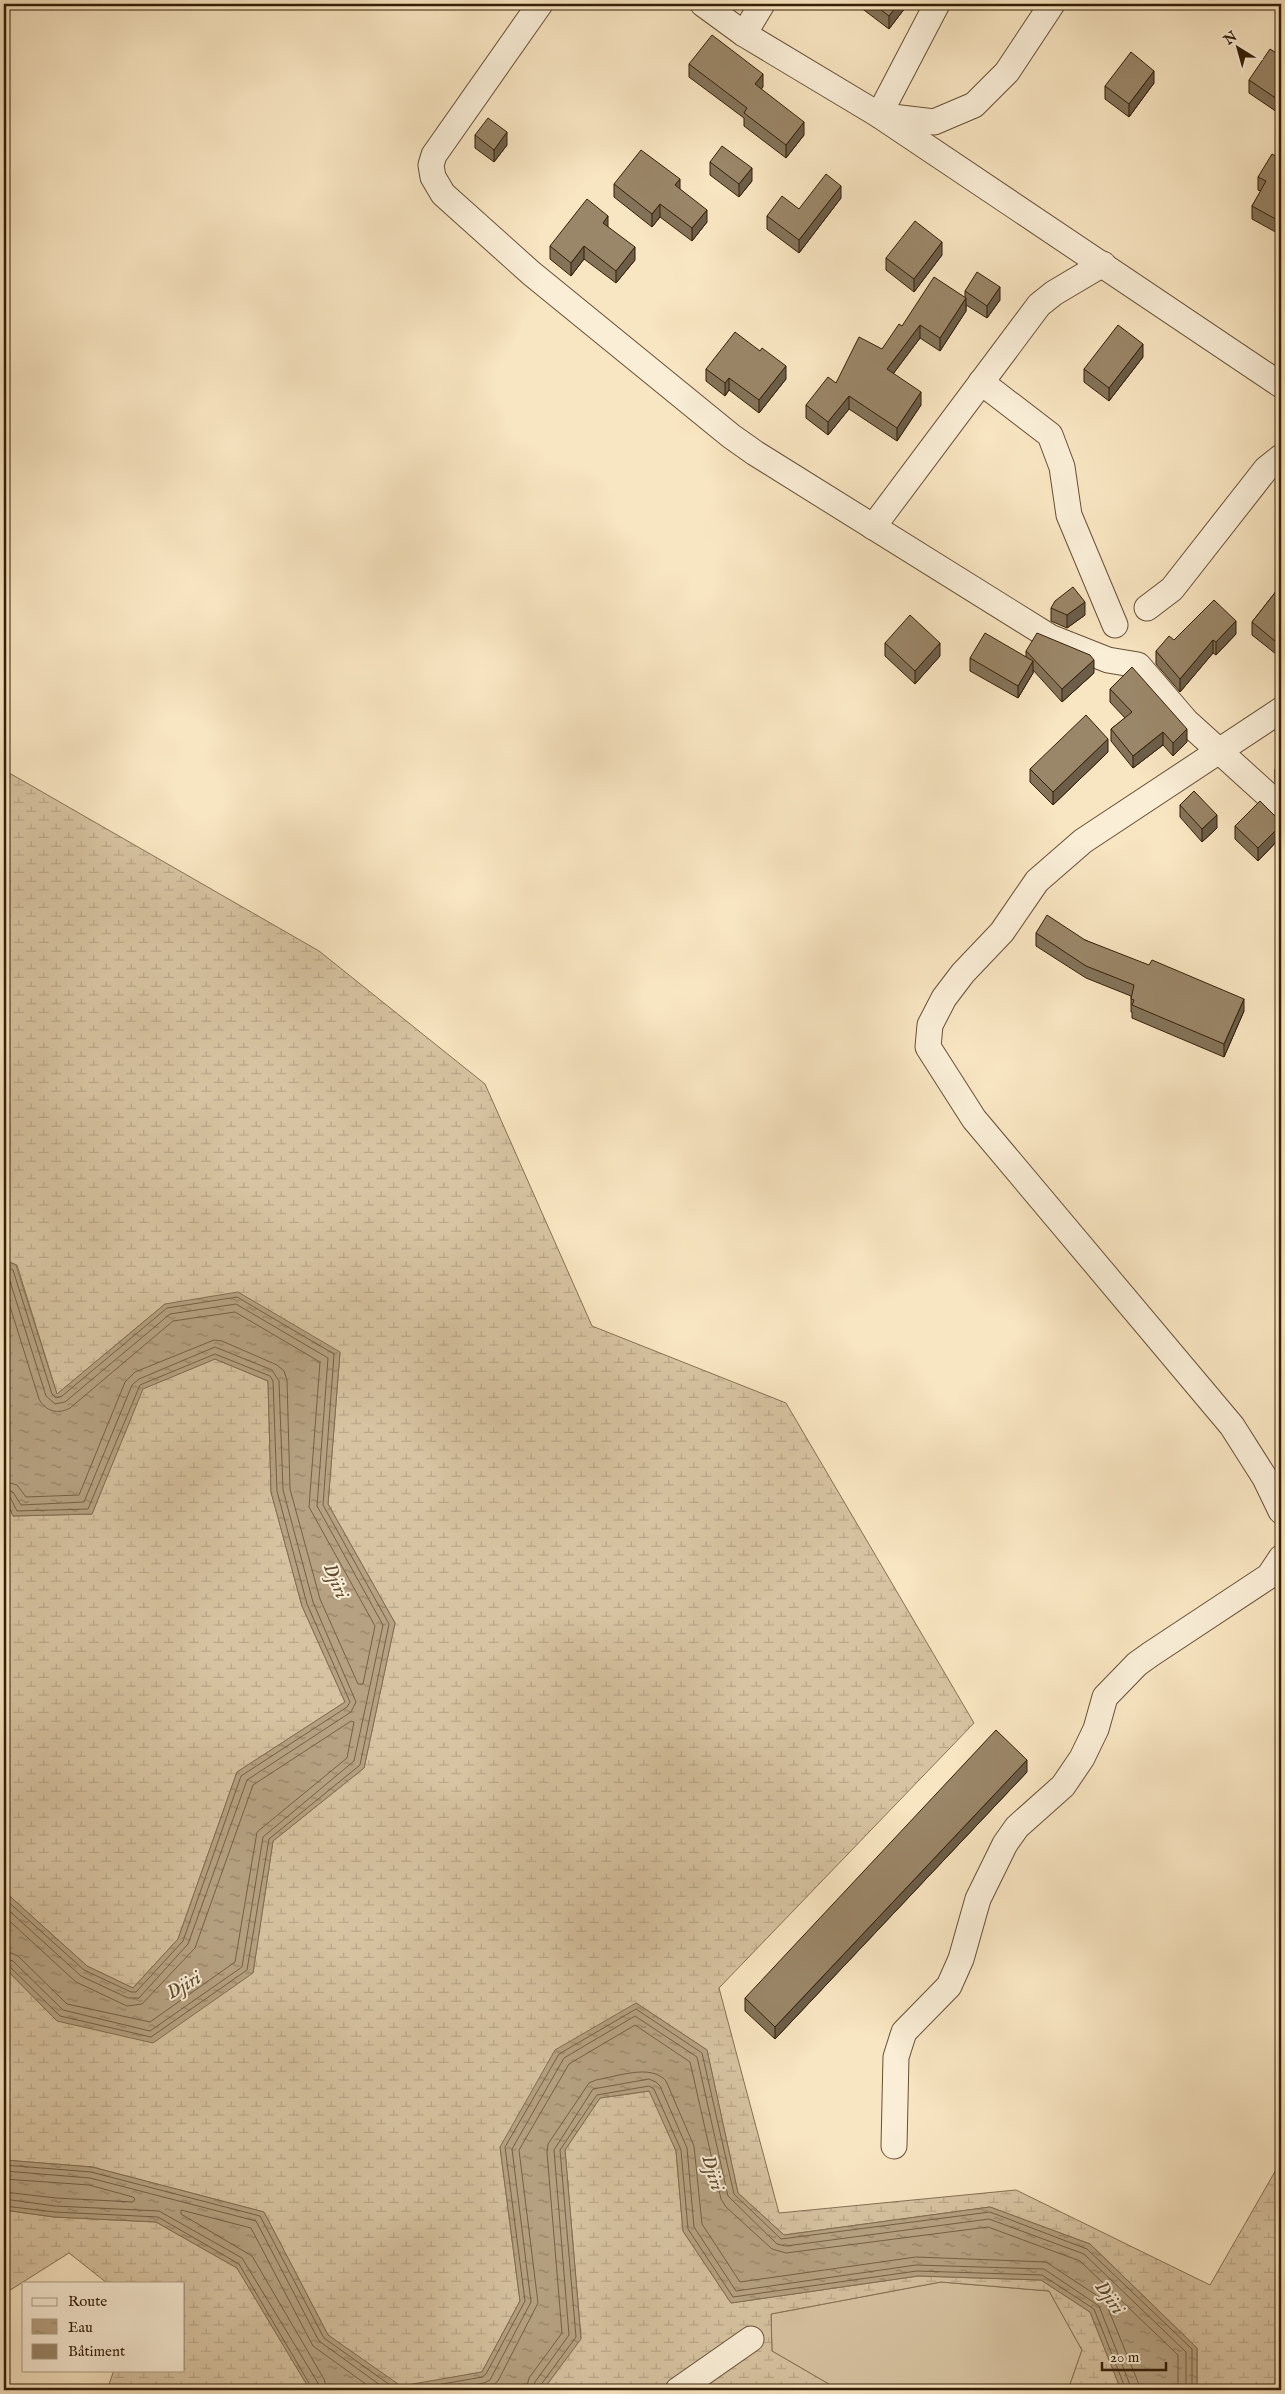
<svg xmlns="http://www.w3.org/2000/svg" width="1285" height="2394" font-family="'IM FELL English',serif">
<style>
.grass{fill:#d7c3a1;stroke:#867154}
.wetland{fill:url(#wetland-marsh);stroke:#867154}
.water{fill:url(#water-ripples);stroke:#826e51}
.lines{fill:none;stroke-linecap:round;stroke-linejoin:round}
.shore{stroke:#766044;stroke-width:1}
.minor-casing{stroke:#665036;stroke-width:27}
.minor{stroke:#faeed7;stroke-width:25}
.wall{fill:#847359;stroke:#351f07}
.shaded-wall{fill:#6c5e49;stroke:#351f07}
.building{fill:#9a8668;stroke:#351f07}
.labels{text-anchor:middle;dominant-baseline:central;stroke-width:4;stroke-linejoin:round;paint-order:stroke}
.water-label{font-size:19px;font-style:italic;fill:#624d32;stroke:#faeed7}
</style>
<defs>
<pattern id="wetland-marsh" width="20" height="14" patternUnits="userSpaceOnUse" patternTransform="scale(1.25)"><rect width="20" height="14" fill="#d7c3a1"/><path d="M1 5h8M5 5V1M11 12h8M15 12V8" fill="none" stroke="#b9a789"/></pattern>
<pattern id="water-ripples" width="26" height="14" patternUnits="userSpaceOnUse" patternTransform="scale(1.25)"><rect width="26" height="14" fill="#b6a282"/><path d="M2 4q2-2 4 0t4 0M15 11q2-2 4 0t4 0" fill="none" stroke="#958368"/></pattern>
</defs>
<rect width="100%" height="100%" fill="#f8e5c1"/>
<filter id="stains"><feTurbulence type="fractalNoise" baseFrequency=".004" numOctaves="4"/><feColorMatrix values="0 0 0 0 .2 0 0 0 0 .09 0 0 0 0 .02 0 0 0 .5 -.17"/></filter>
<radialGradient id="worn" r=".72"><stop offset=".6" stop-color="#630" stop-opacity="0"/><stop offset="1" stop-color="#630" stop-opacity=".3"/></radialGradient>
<path class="grass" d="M 941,2282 L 1049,2291 L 1082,2350 L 1068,2390 L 839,2390 L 772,2351 L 771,2314 Z"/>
<g class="wetland">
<path d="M 4,770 L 319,951 L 485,1084 L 592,1326 L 786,1403 L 974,1723 L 719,1988 L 779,2213 L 1016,2190 L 1210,2285 L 1281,2161 L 1281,2390 L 1197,2390 L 1197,2348 L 1090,2244 L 990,2207 L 784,2235 L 738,2193 L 707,2050 L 636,2003 L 500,2147 L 520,2301 L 482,2372 L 401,2387 L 328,2335 L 264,2212 L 92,2167 L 4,2160 L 4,1967 L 57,2021 L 253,1973 L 273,1841 L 364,1768 L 395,1623 L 328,1504 L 340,1352 L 165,1304 L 57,1394 L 17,1265 L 4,1260 Z"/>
<path d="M 215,1359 L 268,1381 L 271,1492 L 302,1606 L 345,1702 L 237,1772 L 178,1939 L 133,1988 L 87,1966 L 4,1891 L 4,1495 L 13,1516 L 92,1514 L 142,1389 Z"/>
<path d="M 650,2091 L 676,2151 L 683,2231 L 731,2303 L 918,2276 L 1041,2280 L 1090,2312 L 1121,2390 L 1068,2390 L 1082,2350 L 1049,2291 L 941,2282 L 771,2314 L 772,2351 L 839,2390 L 543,2390 L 581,2338 L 565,2150 L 600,2098 Z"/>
<path d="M 4,2210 L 54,2217 L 156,2222 L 237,2268 L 310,2390 L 107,2390 L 114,2370 L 184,2370 L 184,2283 L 107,2283 L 69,2253 L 4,2294 Z"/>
</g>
<g class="water">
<path d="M 4,1260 L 16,1265 L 57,1394 L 165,1304 L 238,1292 L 340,1352 L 328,1504 L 395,1623 L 364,1768 L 273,1841 L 253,1973 L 153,2043 L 57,2021 L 4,1967 L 4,1891 L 87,1966 L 133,1988 L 178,1939 L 237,1772 L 345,1702 L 302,1606 L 271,1492 L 268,1381 L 215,1359 L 143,1389 L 92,1514 L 13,1516 L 4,1495 Z"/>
<path d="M 636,2003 L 707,2050 L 738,2193 L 784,2235 L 990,2207 L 1090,2244 L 1197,2348 L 1197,2390 L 1121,2390 L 1090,2312 L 1041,2280 L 918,2276 L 731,2303 L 683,2231 L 676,2151 L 649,2091 L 600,2098 L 565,2150 L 581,2339 L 543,2390 L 310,2390 L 237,2268 L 156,2222 L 54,2217 L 4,2210 L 4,2160 L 92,2167 L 264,2212 L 328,2335 L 401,2386 L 482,2372 L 520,2301 L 500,2147 L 555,2050 Z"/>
</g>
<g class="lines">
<g class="shore">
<path d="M 4,1266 L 13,1270 L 52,1394 L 56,1398 L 62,1396 L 167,1308 L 237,1297 L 334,1354 L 323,1505 L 389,1624 L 360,1765 L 269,1839 L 247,1970 L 151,2037 L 60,2016 L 9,1966 L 4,1964"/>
<path d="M 4,1272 L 8,1275 L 46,1396 L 55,1404 L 65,1402 L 170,1314 L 236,1304 L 328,1358 L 317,1506 L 383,1625 L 354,1761 L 263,1837 L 242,1967 L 150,2031 L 63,2010 L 13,1961 L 4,1958"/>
<path d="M 4,1287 L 39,1399 C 45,1411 58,1415 70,1408 L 173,1321 L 235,1312 L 320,1362 L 309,1507 L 375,1626 L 363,1684 L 358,1684 L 320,1599 L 290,1489 L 287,1380 L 284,1371 L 277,1365 L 222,1341 L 214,1340 L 135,1372 L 125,1382 L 79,1495 L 26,1497 L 17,1485 L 4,1481"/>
<path d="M 4,1489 L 13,1492 L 21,1505 L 84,1502 L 132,1385 L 139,1379 L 215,1347 L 272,1370 L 279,1381 L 283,1490 L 313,1602 L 356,1702 L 351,1712 L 247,1780 L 188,1944 L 139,1998 L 128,1998 L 81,1976 L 4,1906"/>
<path d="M 4,1495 L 10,1497 L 17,1511 L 88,1509 L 140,1385 L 215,1354 L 270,1376 L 273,1381 L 277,1491 L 307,1604 L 350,1702 L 347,1707 L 241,1776 L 183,1941 L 136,1992 L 131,1992 L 84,1970 L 4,1898"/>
<path d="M 4,1916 L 76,1982 L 127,2006 L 142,2004 L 195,1948 L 253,1785 L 351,1721 L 354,1722 L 347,1758 L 257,1832 L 235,1962 L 150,2022 L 67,2004 L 18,1956 L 4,1950"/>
<path d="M 4,2165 L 91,2172 L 260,2216 L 324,2338 L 397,2390"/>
<path d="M 4,2171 L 90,2178 L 256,2221 L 319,2341 L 387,2390"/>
<path d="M 4,2179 L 89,2185 L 133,2197 L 135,2199 L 133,2202 L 56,2198 L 4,2192"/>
<path d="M 4,2199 L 55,2206 L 159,2211 L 242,2258 L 318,2383 L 320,2390"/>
<path d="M 4,2206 L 55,2212 L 158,2217 L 239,2264 L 313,2390"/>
<path d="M 327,2390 L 324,2379 L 252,2256 L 181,2214 L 181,2210 L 251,2228 L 313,2346 L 374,2390"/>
<path d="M 409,2390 L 482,2377 L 486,2374 L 525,2301 L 505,2147 L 559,2054 L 636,2009 L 702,2053 L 734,2194 L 781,2239 L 990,2212 L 1087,2249 L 1192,2349 L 1192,2390"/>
<path d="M 445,2390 L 484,2383 L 490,2380 L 531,2302 L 512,2149 L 564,2058 L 635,2016 L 697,2057 L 728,2196 L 777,2244 L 786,2246 L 989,2219 L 1084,2254 L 1186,2352 L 1186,2390"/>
<path d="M 487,2390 L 498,2381 L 538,2303 L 519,2150 L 569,2064 L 635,2025 L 690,2062 L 721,2199 L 726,2207 L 772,2249 L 786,2253 L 988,2227 L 1080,2261 L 1178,2355 L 1178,2390"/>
<path d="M 526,2390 L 529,2378 L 562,2333 L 547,2152 L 548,2144 L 589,2083 L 596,2080 C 616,2077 651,2063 666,2081 L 694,2146 L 702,2224 L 740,2282 L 916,2257 L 1046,2262 L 1105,2301 L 1138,2382 L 1139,2390"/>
<path d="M 533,2390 L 535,2382 L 569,2335 L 554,2150 L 593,2089 L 649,2079 L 656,2082 L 660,2086 L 687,2148 L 694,2227 L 736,2291 L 916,2265 L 1044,2269 L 1099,2306 L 1132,2390"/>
<path d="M 539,2390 L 540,2386 L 576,2337 L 560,2150 L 597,2095 L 649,2086 L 654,2089 L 681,2150 L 688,2229 L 733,2297 L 917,2271 L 1042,2275 L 1094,2309 L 1126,2390"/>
</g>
<defs>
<g id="minor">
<path d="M 540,4 L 434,155 L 431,165 L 433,177 L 443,194 L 531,273 L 731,436 L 755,453 L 1050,637 L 1108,660 L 1138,665 L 1186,721 L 1281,807"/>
<path d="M 703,4 L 744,34 L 879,115 L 1281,385"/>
<path d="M 744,34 L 762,4"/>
<path d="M 879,115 L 937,4"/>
<path d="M 884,116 L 934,122 L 974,105 L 1007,72 L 1052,4"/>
<path d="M 981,382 L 1050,435 L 1062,467 L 1069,515 L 1115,625"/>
<path d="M 873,527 L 1039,305 L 1054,293 L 1103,264"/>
<path d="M 1147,608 L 1172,589 L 1266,469 L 1281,457"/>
<path d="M 1281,710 L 1083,841 L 1037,881 L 1002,932 L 963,973 L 944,998 L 930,1025 L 928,1047 L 974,1119 L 1232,1426 L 1265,1478 L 1281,1511"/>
<path d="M 894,2146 L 896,2057 L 904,2032 L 949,1986 L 961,1959 L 978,1899 L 1005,1844 L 1017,1827 L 1063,1786 L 1082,1758 L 1096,1729 L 1105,1697 L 1137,1664 L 1151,1654 L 1269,1576 L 1281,1558"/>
<path d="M 678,2390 L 751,2339"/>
</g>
</defs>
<use href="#minor" class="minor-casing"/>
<use href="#minor" class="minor"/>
</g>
<g class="wall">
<path d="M 856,4 L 908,4 L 889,29 Z"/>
<path d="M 1281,56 L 1277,112 L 1249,93 L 1249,80 Z"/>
<path d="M 689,64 L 763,87 L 761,89 L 804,135 L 786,158 L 744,126 L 744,118 L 689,77 Z"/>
<path d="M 1154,83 L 1129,117 L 1105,99 L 1105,86 Z"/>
<path d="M 475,135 L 507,145 L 494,162 L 475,148 Z"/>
<path d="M 1281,159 L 1281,235 L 1252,219 L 1252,206 L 1261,191 L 1258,190 L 1258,177 Z"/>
<path d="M 710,162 L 752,181 L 739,197 L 710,175 Z"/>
<path d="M 614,184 L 680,189 L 707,222 L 692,241 L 660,217 L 652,227 L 614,197 Z"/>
<path d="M 841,198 L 799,253 L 767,229 L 767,216 L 799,209 Z"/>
<path d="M 608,227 L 635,260 L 616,283 L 584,259 L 571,276 L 550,259 L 550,246 Z"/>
<path d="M 942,255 L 914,292 L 886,270 L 886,258 Z"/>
<path d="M 965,291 L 1000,300 L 987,318 L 966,305 L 966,311 L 940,351 L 920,338 L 893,374 L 921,405 L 897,441 L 849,409 L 828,435 L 806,418 L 806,405 L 882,349 L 902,326 L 965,297 Z"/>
<path d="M 1143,357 L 1109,401 L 1084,382 L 1084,369 Z"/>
<path d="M 706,369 L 786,379 L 759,413 L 729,390 L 725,396 L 706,381 Z"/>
<path d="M 1281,585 L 1281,658 L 1252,635 L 1252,622 Z"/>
<path d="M 1051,608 L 1085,615 L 1067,628 L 1051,621 Z"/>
<path d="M 1236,634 L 1216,655 L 1213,653 L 1180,692 L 1156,664 L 1156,651 L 1174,640 Z"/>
<path d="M 885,643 L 940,656 L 915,684 L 885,656 Z"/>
<path d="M 1026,651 L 1094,673 L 1062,702 L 1033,670 L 1033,673 L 1018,698 L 970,671 L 970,658 L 1026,657 Z"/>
<path d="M 1110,689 L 1187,742 L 1173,756 L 1163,745 L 1133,768 L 1111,741 L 1111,729 L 1125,718 L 1110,702 Z"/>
<path d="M 1108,752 L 1053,805 L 1030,782 L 1030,769 Z"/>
<path d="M 1281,762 L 1281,788 L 1275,782 L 1275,769 Z"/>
<path d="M 1180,805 L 1217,828 L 1202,842 L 1180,817 Z"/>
<path d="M 1281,822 L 1281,837 L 1258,861 L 1235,839 L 1235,826 Z"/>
<path d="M 1036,933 L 1085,940 L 1244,1011 L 1224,1057 L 1132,1018 L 1132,1012 L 1131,1012 L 1131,996 L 1086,978 L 1036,946 Z"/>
<path d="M 1027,1772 L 775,2039 L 745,2011 L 745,1998 Z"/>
</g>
<g class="shaded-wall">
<path d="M 898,4 L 908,4 L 889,29 L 889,16 Z"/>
<path d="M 1154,71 L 1154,83 L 1129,117 L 1129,104 Z"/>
<path d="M 763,74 L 763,87 L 755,97 L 755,84 Z"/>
<path d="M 1281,92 L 1281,105 L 1277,112 L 1277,99 Z"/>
<path d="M 804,122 L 804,135 L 786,158 L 786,145 Z"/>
<path d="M 507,132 L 507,145 L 494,162 L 494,150 Z"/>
<path d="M 752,168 L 752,181 L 739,197 L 739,184 Z"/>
<path d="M 680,179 L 680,192 L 675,185 Z"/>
<path d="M 841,186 L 841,198 L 799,253 L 799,240 Z"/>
<path d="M 660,204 L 660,217 L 652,227 L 652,214 Z"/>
<path d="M 707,210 L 707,222 L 692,241 L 692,228 Z"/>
<path d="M 608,216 L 608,229 L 603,223 Z"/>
<path d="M 942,242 L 942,255 L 914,292 L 914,279 Z"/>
<path d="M 584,246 L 584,259 L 571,276 L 571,263 Z"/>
<path d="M 635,247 L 635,260 L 616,283 L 616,271 Z"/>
<path d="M 1000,287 L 1000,300 L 987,318 L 987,306 Z"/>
<path d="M 966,298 L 966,311 L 940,351 L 940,338 Z"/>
<path d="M 920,325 L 920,338 L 887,382 L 887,369 Z"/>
<path d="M 1143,344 L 1143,357 L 1109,401 L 1109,388 Z"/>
<path d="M 786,366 L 786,379 L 759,413 L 759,400 Z"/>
<path d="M 729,378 L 729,390 L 725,396 L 725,383 Z"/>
<path d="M 921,392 L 921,405 L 897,441 L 897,428 Z"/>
<path d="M 849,396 L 849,409 L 828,435 L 828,422 Z"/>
<path d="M 1085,602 L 1085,615 L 1067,628 L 1067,615 Z"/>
<path d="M 1236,621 L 1236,634 L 1216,655 L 1216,642 Z"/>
<path d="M 1213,640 L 1213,653 L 1180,692 L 1180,679 Z"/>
<path d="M 940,643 L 940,656 L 915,684 L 915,671 Z"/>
<path d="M 1094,660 L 1094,673 L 1062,702 L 1062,689 Z"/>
<path d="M 1033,661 L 1033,673 L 1018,698 L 1018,686 Z"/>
<path d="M 1187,729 L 1187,742 L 1173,756 L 1173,743 Z"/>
<path d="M 1163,732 L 1163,745 L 1133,768 L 1133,756 Z"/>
<path d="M 1108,739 L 1108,752 L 1053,805 L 1053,792 Z"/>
<path d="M 1217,815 L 1217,828 L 1202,842 L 1202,829 Z"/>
<path d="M 1281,825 L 1281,837 L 1258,861 L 1258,848 Z"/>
<path d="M 1244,999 L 1244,1011 L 1224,1057 L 1224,1044 Z"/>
<path d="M 1027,1760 L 1027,1772 L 775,2039 L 775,2027 Z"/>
</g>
<g class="building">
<path d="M 873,4 L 898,4 L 889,16 Z"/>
<path d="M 712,35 L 763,74 L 755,84 L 804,122 L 786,145 L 744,113 L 747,108 L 689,64 Z"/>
<path d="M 1270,49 L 1281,56 L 1281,92 L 1277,99 L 1249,80 Z"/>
<path d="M 1131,52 L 1154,71 L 1129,104 L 1105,86 Z"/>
<path d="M 488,118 L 507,132 L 494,150 L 475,135 Z"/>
<path d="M 722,146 L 752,168 L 739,184 L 710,162 Z"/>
<path d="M 641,150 L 680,179 L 675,185 L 707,210 L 692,228 L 660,204 L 652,214 L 614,184 Z"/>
<path d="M 1272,154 L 1281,159 L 1281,222 L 1252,206 L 1266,181 L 1258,177 Z"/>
<path d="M 826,174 L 841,186 L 799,240 L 767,216 L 782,196 L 799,209 Z"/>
<path d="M 587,199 L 608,216 L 603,223 L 635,247 L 616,271 L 584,246 L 571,263 L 550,246 Z"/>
<path d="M 915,221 L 942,242 L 914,279 L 886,258 Z"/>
<path d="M 977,272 L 1000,287 L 987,306 L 965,291 Z"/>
<path d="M 934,277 L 966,298 L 940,338 L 920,325 L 887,369 L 921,392 L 897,428 L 849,396 L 828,422 L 806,405 L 828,377 L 836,383 L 859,337 L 882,349 L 899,324 L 902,326 Z"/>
<path d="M 1118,325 L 1143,344 L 1109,388 L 1084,369 Z"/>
<path d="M 735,332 L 760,351 L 762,348 L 786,366 L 759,400 L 729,378 L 725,383 L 706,369 Z"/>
<path d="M 1281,585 L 1281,646 L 1252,622 Z"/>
<path d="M 1073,587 L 1085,602 L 1067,615 L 1051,608 L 1055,601 Z"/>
<path d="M 1214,600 L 1236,621 L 1216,642 L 1213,640 L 1180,679 L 1156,651 L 1169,636 L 1174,640 Z"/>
<path d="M 910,615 L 940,643 L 915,671 L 885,643 Z"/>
<path d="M 985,633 L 1033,661 L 1018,686 L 970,658 Z"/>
<path d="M 1037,633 L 1090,655 L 1094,660 L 1062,689 L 1026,651 Z"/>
<path d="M 1132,667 L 1187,729 L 1173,743 L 1163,732 L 1133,756 L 1111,729 L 1132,712 L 1110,689 Z"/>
<path d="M 1086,715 L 1108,739 L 1053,792 L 1030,769 Z"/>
<path d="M 1281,762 L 1281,775 L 1275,769 Z"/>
<path d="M 1194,791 L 1217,815 L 1202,829 L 1180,805 Z"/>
<path d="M 1260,801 L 1281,822 L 1281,825 L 1258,848 L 1235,826 Z"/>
<path d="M 1047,915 L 1085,940 L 1149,965 L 1152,960 L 1244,999 L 1224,1044 L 1132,1005 L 1134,1000 L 1131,999 L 1134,985 L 1086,966 L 1036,933 Z"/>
<path d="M 996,1730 L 1027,1760 L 775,2027 L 745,1998 Z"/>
</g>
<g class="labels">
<g class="water-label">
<text transform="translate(335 1581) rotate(67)">Djiri</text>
<text transform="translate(184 1986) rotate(-30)">Djiri</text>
<text transform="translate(712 2173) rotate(73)">Djiri</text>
<text transform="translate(1109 2298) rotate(55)">Djiri</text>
</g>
</g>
<rect width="1285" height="2394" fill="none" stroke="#f8e5c1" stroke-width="20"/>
<rect x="5" y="5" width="1275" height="2384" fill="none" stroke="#351f07" stroke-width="2.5"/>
<rect x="10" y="10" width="1265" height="2374" fill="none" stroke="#351f07"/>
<rect x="22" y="2282" width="162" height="90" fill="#faeed7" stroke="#ab9b84"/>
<rect x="32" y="2298" width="25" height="8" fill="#faeed7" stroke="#ab9b84"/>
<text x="68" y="2306" font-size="15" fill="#351f07">Route</text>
<rect x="32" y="2319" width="25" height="15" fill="url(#water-ripples)" stroke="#ab9b84"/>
<text x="68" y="2332" font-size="15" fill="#351f07">Eau</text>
<rect x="32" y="2344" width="25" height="15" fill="#9a8668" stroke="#ab9b84"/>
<text x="68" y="2356" font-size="15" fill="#351f07">Bâtiment</text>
<g transform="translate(1238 48) rotate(323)" stroke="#faeed7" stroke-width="4" paint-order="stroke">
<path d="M0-4L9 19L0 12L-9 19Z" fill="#351f07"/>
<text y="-8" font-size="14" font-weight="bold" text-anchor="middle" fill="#351f07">N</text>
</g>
<path d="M1102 2362v8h64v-8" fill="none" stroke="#351f07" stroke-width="2.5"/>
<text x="1110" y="2362" font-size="15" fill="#351f07" stroke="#faeed7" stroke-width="4" paint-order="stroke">20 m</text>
<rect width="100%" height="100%" filter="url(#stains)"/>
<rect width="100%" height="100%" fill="url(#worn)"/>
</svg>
